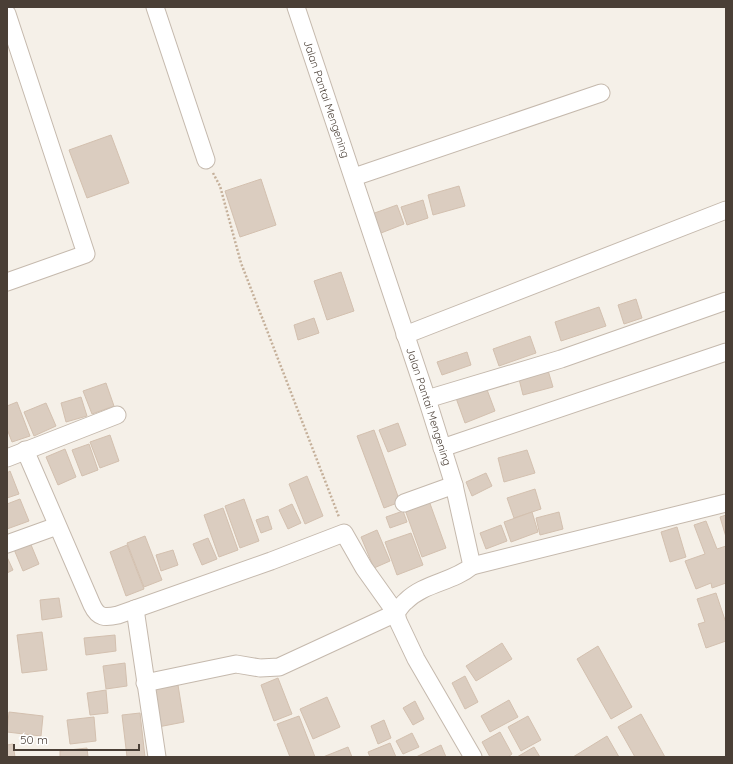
<svg xmlns="http://www.w3.org/2000/svg" width="733" height="764" font-family="Quicksand,sans-serif">
<style>
.building{fill:#dbcdc0;stroke:#d3c0af}
.lines{fill:none;stroke-linecap:round;stroke-linejoin:round}
.minor-casing{stroke:#c5b9ad;stroke-width:19}
.path{stroke:#c5b09a;stroke-width:2.5;stroke-dasharray:2 2;stroke-linecap:butt}
.minor{stroke:#fff;stroke-width:17}
.labels{text-anchor:middle;dominant-baseline:central;stroke-width:3.5;stroke-linejoin:round;paint-order:stroke}
.street-label{font-size:11px;fill:#4a3f36;stroke:#fff}
</style>
<rect width="100%" height="100%" fill="#f5f0e8"/>
<g class="building">
<path d="M 111,135 L 129,183 L 87,198 L 69,150 Z"/>
<path d="M 261,179 L 276,225 L 240,237 L 225,191 Z"/>
<path d="M 459,186 L 465,206 L 433,215 L 428,195 Z"/>
<path d="M 423,200 L 428,218 L 407,225 L 401,207 Z"/>
<path d="M 397,205 L 404,224 L 376,235 L 369,215 Z"/>
<path d="M 341,272 L 354,311 L 327,320 L 314,281 Z"/>
<path d="M 636,299 L 642,318 L 624,324 L 618,305 Z"/>
<path d="M 599,307 L 606,326 L 561,341 L 555,322 Z"/>
<path d="M 314,318 L 319,333 L 298,340 L 294,325 Z"/>
<path d="M 530,336 L 536,353 L 499,366 L 493,349 Z"/>
<path d="M 467,352 L 471,365 L 442,375 L 437,362 Z"/>
<path d="M 547,367 L 553,387 L 523,395 L 518,375 Z"/>
<path d="M 106,383 L 114,406 L 92,414 L 83,391 Z"/>
<path d="M 486,387 L 495,411 L 465,423 L 456,398 Z"/>
<path d="M 81,397 L 87,416 L 66,422 L 61,403 Z"/>
<path d="M 17,402 L 30,436 L 12,442 L 7,429 L 7,406 Z"/>
<path d="M 46,403 L 56,426 L 34,436 L 24,412 Z"/>
<path d="M 398,423 L 406,445 L 388,452 L 379,430 Z"/>
<path d="M 374,430 L 400,502 L 384,508 L 357,436 Z"/>
<path d="M 110,435 L 119,461 L 100,468 L 90,442 Z"/>
<path d="M 89,444 L 98,470 L 82,476 L 72,450 Z"/>
<path d="M 65,449 L 76,477 L 58,485 L 46,457 Z"/>
<path d="M 527,450 L 535,473 L 504,482 L 498,458 Z"/>
<path d="M 10,471 L 19,494 L 7,498 L 7,473 Z"/>
<path d="M 486,473 L 492,486 L 472,496 L 466,482 Z"/>
<path d="M 307,476 L 323,516 L 305,524 L 289,484 Z"/>
<path d="M 535,489 L 541,509 L 514,518 L 507,498 Z"/>
<path d="M 428,498 L 446,548 L 422,557 L 404,507 Z"/>
<path d="M 20,499 L 29,521 L 7,529 L 7,504 Z"/>
<path d="M 244,499 L 259,541 L 240,548 L 225,506 Z"/>
<path d="M 292,504 L 301,523 L 288,529 L 279,510 Z"/>
<path d="M 223,508 L 238,550 L 219,557 L 204,515 Z"/>
<path d="M 403,511 L 407,522 L 390,528 L 386,517 Z"/>
<path d="M 532,512 L 538,532 L 511,542 L 504,522 Z"/>
<path d="M 559,512 L 563,529 L 540,535 L 536,518 Z"/>
<path d="M 726,515 L 726,537 L 720,517 Z"/>
<path d="M 268,516 L 272,529 L 261,533 L 256,520 Z"/>
<path d="M 706,521 L 717,549 L 726,546 L 726,583 L 712,588 L 711,583 L 696,589 L 685,561 L 705,554 L 694,525 Z"/>
<path d="M 501,525 L 507,541 L 486,549 L 480,533 Z"/>
<path d="M 677,527 L 686,557 L 670,562 L 661,532 Z"/>
<path d="M 377,530 L 390,561 L 374,568 L 361,537 Z"/>
<path d="M 411,533 L 423,565 L 397,575 L 385,542 Z"/>
<path d="M 145,536 L 162,580 L 144,587 L 127,543 Z"/>
<path d="M 208,538 L 217,559 L 202,565 L 193,544 Z"/>
<path d="M 29,540 L 39,564 L 23,571 L 13,547 Z"/>
<path d="M 127,545 L 144,589 L 126,596 L 110,552 Z"/>
<path d="M 173,550 L 178,565 L 161,571 L 156,555 Z"/>
<path d="M 7,557 L 13,570 L 7,573 Z"/>
<path d="M 716,593 L 726,623 L 726,641 L 706,648 L 698,624 L 705,622 L 697,599 Z"/>
<path d="M 59,598 L 62,617 L 42,620 L 40,600 Z"/>
<path d="M 42,632 L 47,670 L 22,673 L 17,635 Z"/>
<path d="M 115,635 L 116,651 L 86,655 L 84,638 Z"/>
<path d="M 502,643 L 512,659 L 476,681 L 466,666 Z"/>
<path d="M 598,646 L 632,707 L 611,719 L 577,659 Z"/>
<path d="M 125,663 L 127,686 L 106,689 L 103,666 Z"/>
<path d="M 465,676 L 478,702 L 465,709 L 452,683 Z"/>
<path d="M 278,678 L 292,714 L 274,721 L 261,685 Z"/>
<path d="M 178,685 L 184,722 L 158,727 L 151,690 Z"/>
<path d="M 106,690 L 108,713 L 90,715 L 87,693 Z"/>
<path d="M 327,697 L 340,727 L 313,739 L 300,709 Z"/>
<path d="M 509,700 L 518,717 L 490,732 L 481,716 Z"/>
<path d="M 415,701 L 424,719 L 413,725 L 403,708 Z"/>
<path d="M 9,712 L 43,716 L 41,736 L 7,732 Z"/>
<path d="M 140,713 L 145,757 L 127,757 L 122,715 Z"/>
<path d="M 641,714 L 665,757 L 635,757 L 618,727 Z"/>
<path d="M 299,716 L 315,757 L 290,757 L 277,724 Z"/>
<path d="M 528,716 L 541,740 L 521,751 L 508,727 Z"/>
<path d="M 94,717 L 96,741 L 70,744 L 67,720 Z"/>
<path d="M 384,720 L 391,738 L 378,744 L 371,726 Z"/>
<path d="M 500,732 L 512,754 L 508,757 L 490,757 L 482,742 Z"/>
<path d="M 412,733 L 419,747 L 403,754 L 396,741 Z"/>
<path d="M 607,736 L 619,757 L 573,757 Z"/>
<path d="M 390,743 L 396,757 L 370,757 L 368,752 Z"/>
<path d="M 13,744 L 15,757 L 7,757 L 7,745 Z"/>
<path d="M 441,745 L 446,757 L 416,757 Z"/>
<path d="M 348,747 L 352,757 L 323,757 Z"/>
<path d="M 534,747 L 540,757 L 517,757 Z"/>
<path d="M 87,748 L 88,757 L 60,757 L 60,751 Z"/>
</g>
<g class="lines">
<defs>
<g id="minor">
<path d="M 155,7 L 206,160"/>
<path id="s1" d="M 296,7 L 427,399 L 454,485 L 472,566 C 453,582 424,583 406,601 C 402,604 399,609 396,613 L 398,621 L 416,659 L 473,757"/>
<path d="M 7,14 L 86,254 L 7,282"/>
<path d="M 354,177 L 601,93"/>
<path d="M 405,335 L 726,210"/>
<path d="M 427,399 L 561,359 L 726,301"/>
<path d="M 442,448 L 726,352"/>
<path d="M 25,450 L 92,605 C 98,618 105,618 118,615 L 271,561 L 344,533 L 364,568 L 396,613 L 279,667 L 260,668 L 236,664 L 145,683"/>
<path d="M 7,458 L 117,415"/>
<path d="M 404,503 L 454,485"/>
<path d="M 7,544 L 57,526"/>
<path d="M 472,566 L 726,503"/>
<path d="M 135,609 L 157,757"/>
</g>
</defs>
<use href="#minor" class="minor-casing"/>
<path class="path" d="M 213,173 L 220,186 L 241,263 L 339,517"/>
<use href="#minor" class="minor"/>
</g>
<g class="labels">
<g class="street-label">
<text stroke="none"><textPath href="#s1" startOffset="97">Jalan Pantai Mengening</textPath></text>
<text stroke="none"><textPath href="#s1" startOffset="421">Jalan Pantai Mengening</textPath></text>
</g>
</g>
<rect width="733" height="764" fill="none" stroke="#4a3f36" stroke-width="16"/>
<path d="M14 744v6h125v-6" fill="none" stroke="#4a3f36" stroke-width="2"/>
<text x="20" y="744" font-size="12" fill="#4a3f36" stroke="#ffffff" stroke-width="3" paint-order="stroke">50 m</text>
</svg>
